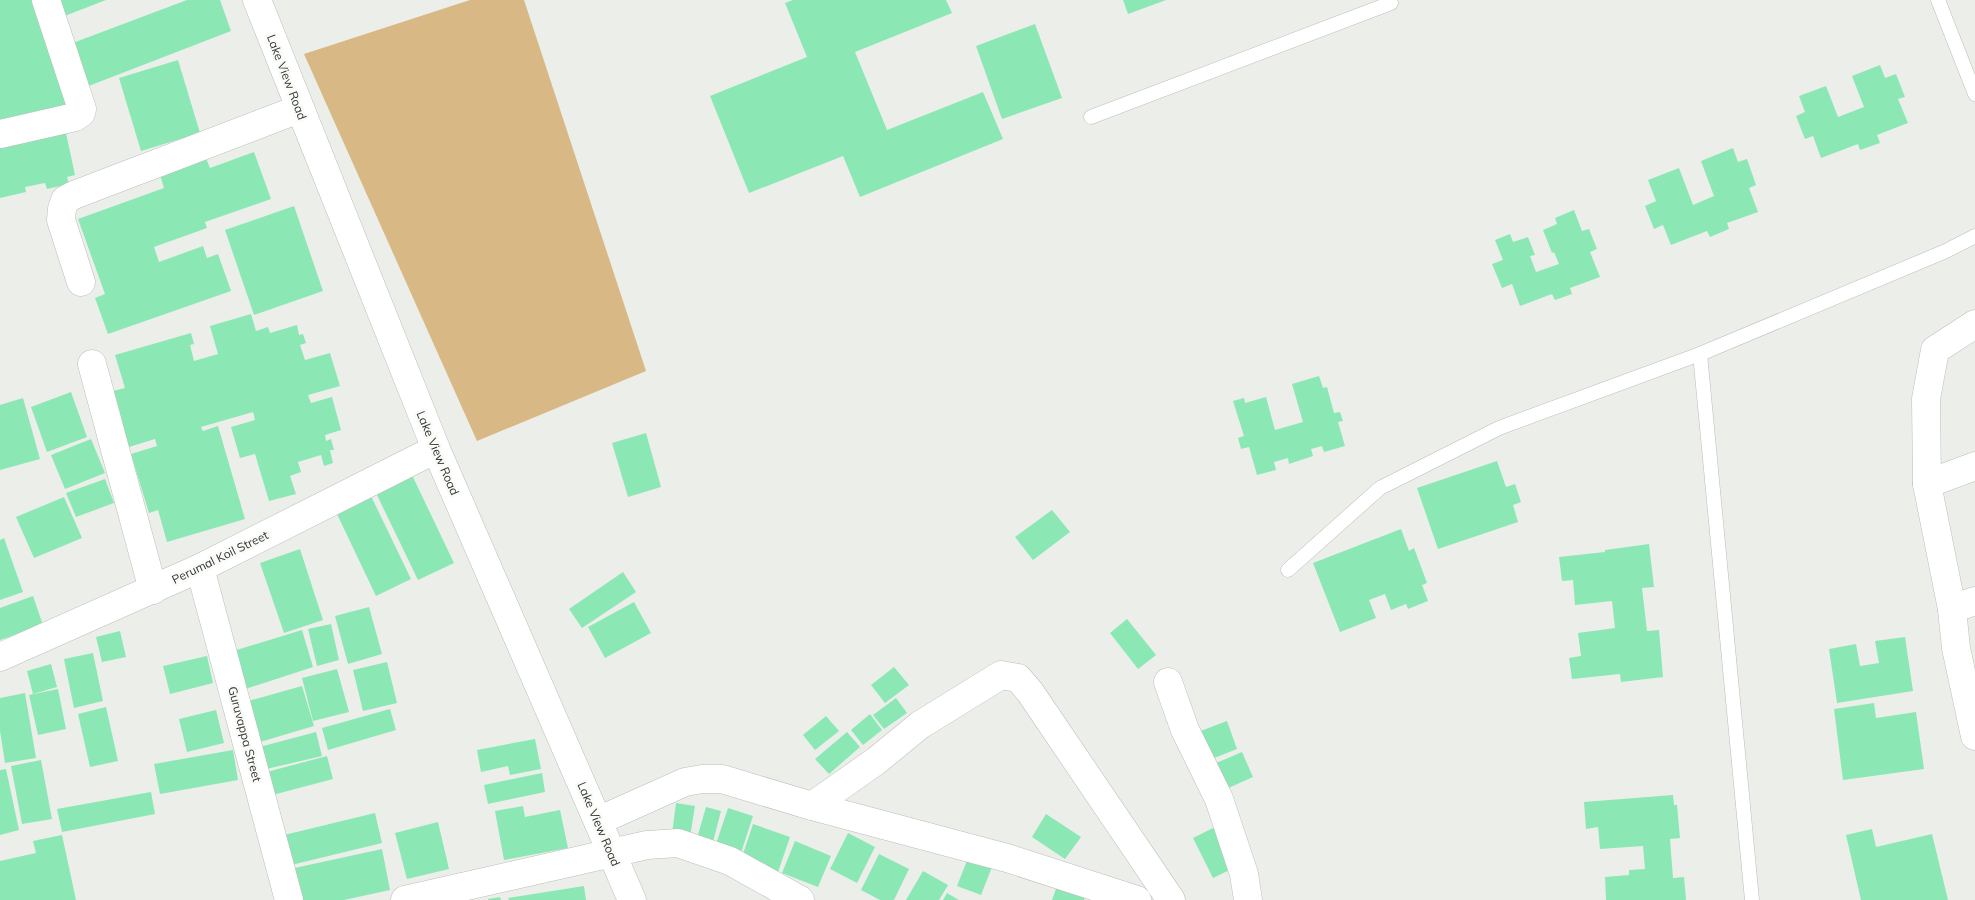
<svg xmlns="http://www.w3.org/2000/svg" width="1975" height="900" font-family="Mulish,sans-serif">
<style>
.green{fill:#d8b885}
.building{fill:#8be8b5}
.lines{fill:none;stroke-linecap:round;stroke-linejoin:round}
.service-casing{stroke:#bcbeba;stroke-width:15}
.minor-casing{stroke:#bcbeba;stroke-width:29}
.service{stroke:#fff;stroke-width:14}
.minor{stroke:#fff;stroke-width:28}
.labels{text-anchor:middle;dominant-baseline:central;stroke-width:5;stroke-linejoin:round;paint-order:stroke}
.street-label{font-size:12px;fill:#343533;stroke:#f9fbf7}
</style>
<rect width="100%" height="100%" fill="#eceeea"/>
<path class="green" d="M 470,0 L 524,0 L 646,371 L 477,441 L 304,54 Z"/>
<g class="building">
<path d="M 0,0 L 35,0 L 69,106 L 0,128 Z"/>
<path d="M 56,0 L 106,0 L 62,17 Z"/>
<path d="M 187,0 L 220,0 L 231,31 L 86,87 L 70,44 Z"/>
<path d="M 793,0 L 946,0 L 952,13 L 855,52 L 887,130 L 983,92 L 1003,139 L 860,197 L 843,156 L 749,193 L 710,96 L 807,57 L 785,3 Z"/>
<path d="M 1123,0 L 1166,0 L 1128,14 Z"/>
<path d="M 1035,24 L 1062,98 L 1002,119 L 976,46 Z"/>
<path d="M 178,60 L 200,133 L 141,151 L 119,78 Z"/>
<path d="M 1880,65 L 1885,78 L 1896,74 L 1905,97 L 1898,99 L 1908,123 L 1877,135 L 1880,143 L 1860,150 L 1858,144 L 1821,158 L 1813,136 L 1805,139 L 1796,116 L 1805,112 L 1799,96 L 1826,86 L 1838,117 L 1864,107 L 1852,76 Z"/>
<path d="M 66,133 L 75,175 L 67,177 L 69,184 L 47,189 L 45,183 L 25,187 L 26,192 L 0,198 L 0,141 Z"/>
<path d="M 1733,148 L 1738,162 L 1747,159 L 1756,185 L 1749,188 L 1758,212 L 1727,223 L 1729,229 L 1710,237 L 1707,231 L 1671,245 L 1663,225 L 1654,229 L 1645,206 L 1656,201 L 1648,180 L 1679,168 L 1693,205 L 1714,196 L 1701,161 Z"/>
<path d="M 254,152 L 271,199 L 205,222 L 207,228 L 154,247 L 159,262 L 203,246 L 207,258 L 218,254 L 231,291 L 108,334 L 95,298 L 105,294 L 78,219 L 164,188 L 160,175 L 206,158 L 210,168 Z"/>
<path d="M 294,206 L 323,291 L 254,315 L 225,230 Z"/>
<path d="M 1574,210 L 1582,231 L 1589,229 L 1597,249 L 1590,252 L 1600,277 L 1570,288 L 1572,294 L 1555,300 L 1552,294 L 1520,306 L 1512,284 L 1502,288 L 1492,264 L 1503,260 L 1495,240 L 1510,234 L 1513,242 L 1528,237 L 1535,255 L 1530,256 L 1536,272 L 1559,264 L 1554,252 L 1552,253 L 1543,230 L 1557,224 L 1555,218 Z"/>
<path d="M 251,314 L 256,331 L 268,327 L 270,333 L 297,325 L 299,335 L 303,334 L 306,343 L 300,345 L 305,360 L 330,353 L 340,386 L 308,395 L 311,403 L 332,397 L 341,430 L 325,435 L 326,441 L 331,439 L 334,450 L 330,450 L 333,463 L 324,466 L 321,455 L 298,462 L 301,472 L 290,476 L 296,494 L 269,501 L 255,454 L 240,458 L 231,427 L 255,420 L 253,412 L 201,427 L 203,431 L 218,426 L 245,519 L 167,542 L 158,510 L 149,513 L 131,454 L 157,446 L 155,439 L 129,447 L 113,391 L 125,388 L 115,355 L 191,333 L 194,344 L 190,345 L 194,361 L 218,354 L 210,326 Z"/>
<path d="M 1319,376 L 1323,388 L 1327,387 L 1334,413 L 1340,412 L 1343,421 L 1338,422 L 1345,446 L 1324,452 L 1322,446 L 1311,449 L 1313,456 L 1289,464 L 1288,458 L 1274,462 L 1276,470 L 1257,475 L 1249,447 L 1241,449 L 1238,438 L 1244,436 L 1233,401 L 1244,398 L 1245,403 L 1266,397 L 1275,430 L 1303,422 L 1292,384 Z"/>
<path d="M 71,392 L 87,437 L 47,452 L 31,407 Z"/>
<path d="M 23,398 L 40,459 L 0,470 L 0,405 Z"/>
<path d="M 646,433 L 661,487 L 628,497 L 612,443 Z"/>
<path d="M 91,439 L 105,473 L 65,489 L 51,455 Z"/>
<path d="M 1497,461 L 1506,487 L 1515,484 L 1521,502 L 1513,505 L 1518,522 L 1438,549 L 1417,488 Z"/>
<path d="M 412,475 L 454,563 L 418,580 L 376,493 Z"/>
<path d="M 105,479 L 114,503 L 76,517 L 66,493 Z"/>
<path d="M 371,496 L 411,579 L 376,596 L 336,512 Z"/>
<path d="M 64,497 L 82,538 L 34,558 L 16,517 Z"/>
<path d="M 1052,510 L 1070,532 L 1033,560 L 1015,537 Z"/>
<path d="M 1401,529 L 1409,551 L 1414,548 L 1427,583 L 1422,585 L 1428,601 L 1408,609 L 1406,604 L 1391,610 L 1385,594 L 1369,600 L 1376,618 L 1340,632 L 1313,563 Z"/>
<path d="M 4,538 L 23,592 L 0,600 L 0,540 Z"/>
<path d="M 1649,544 L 1654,587 L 1642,588 L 1647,631 L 1659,630 L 1663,677 L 1621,682 L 1620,674 L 1572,679 L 1569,658 L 1581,656 L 1578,633 L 1615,628 L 1612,601 L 1575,605 L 1573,580 L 1562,581 L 1559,557 L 1605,552 L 1605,550 Z"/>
<path d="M 300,549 L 323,620 L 284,633 L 260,563 Z"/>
<path d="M 623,572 L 636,592 L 582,628 L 569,609 Z"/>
<path d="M 33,596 L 43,625 L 0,640 L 0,608 Z"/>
<path d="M 634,602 L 651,633 L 605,658 L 588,627 Z"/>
<path d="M 369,607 L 382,654 L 348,664 L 335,616 Z"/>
<path d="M 1127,619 L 1156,655 L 1138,669 L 1110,633 Z"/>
<path d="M 331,624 L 339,660 L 317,666 L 308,629 Z"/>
<path d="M 302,630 L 313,667 L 239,691 L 227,653 Z"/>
<path d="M 120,631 L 126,657 L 102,662 L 96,637 Z"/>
<path d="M 1905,637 L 1913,691 L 1837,703 L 1829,649 L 1856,644 L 1860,666 L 1879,663 L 1875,641 Z"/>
<path d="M 93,653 L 103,701 L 74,708 L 64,659 Z"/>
<path d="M 207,656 L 213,683 L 170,694 L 163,666 Z"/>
<path d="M 387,662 L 397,703 L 363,711 L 353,670 Z"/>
<path d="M 51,664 L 57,687 L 33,694 L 27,671 Z"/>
<path d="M 894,667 L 909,685 L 885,703 L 871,685 Z"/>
<path d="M 337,669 L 349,712 L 313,721 L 302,678 Z"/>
<path d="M 302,686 L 314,726 L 253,744 L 241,703 Z"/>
<path d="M 58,689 L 66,729 L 38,735 L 29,695 Z"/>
<path d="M 25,693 L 36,758 L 5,763 L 0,731 L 0,698 Z"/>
<path d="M 896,698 L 907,713 L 884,729 L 873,715 Z"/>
<path d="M 1874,703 L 1876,718 L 1916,712 L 1924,769 L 1843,780 L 1834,709 Z"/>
<path d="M 106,707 L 118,761 L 90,767 L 78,714 Z"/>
<path d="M 390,709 L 396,730 L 328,750 L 322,728 Z"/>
<path d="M 216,710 L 224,743 L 187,752 L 179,719 Z"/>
<path d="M 870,714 L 882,730 L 863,745 L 851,730 Z"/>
<path d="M 826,716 L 839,731 L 815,750 L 803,735 Z"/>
<path d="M 1227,721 L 1237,749 L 1209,760 L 1198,732 Z"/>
<path d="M 316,732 L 322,756 L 258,771 L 252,749 Z"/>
<path d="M 847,732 L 860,747 L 829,774 L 815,759 Z"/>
<path d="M 535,739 L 541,769 L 510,775 L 508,766 L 481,772 L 477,750 Z"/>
<path d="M 233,750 L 238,780 L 160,794 L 154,764 Z"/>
<path d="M 1242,752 L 1253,777 L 1226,789 L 1214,764 Z"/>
<path d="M 327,756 L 333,779 L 265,797 L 259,774 Z"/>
<path d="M 41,760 L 52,819 L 22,824 L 11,766 Z"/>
<path d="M 6,769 L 19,830 L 0,835 L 0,770 Z"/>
<path d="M 542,773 L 545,792 L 488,804 L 484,785 Z"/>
<path d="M 151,792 L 155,814 L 62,832 L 57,809 Z"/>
<path d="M 1673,795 L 1674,805 L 1677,805 L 1680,838 L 1670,839 L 1673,878 L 1684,877 L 1686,900 L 1606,900 L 1605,877 L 1629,875 L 1629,870 L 1645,869 L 1643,846 L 1600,849 L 1598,827 L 1586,829 L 1584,802 Z"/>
<path d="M 676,803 L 695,806 L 690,837 L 672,834 Z"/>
<path d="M 523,806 L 525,817 L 560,810 L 568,848 L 504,860 L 495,811 Z"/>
<path d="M 706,807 L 721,811 L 713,842 L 697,838 Z"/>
<path d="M 728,808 L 753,816 L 740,856 L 715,847 Z"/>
<path d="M 375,813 L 382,843 L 287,866 L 280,836 Z"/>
<path d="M 1046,814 L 1081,837 L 1065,859 L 1032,837 Z"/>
<path d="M 438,822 L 449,869 L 407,879 L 395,833 Z"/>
<path d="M 753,824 L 790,837 L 778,872 L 741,860 Z"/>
<path d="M 1217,826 L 1238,866 L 1213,878 L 1193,838 Z"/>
<path d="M 1872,829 L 1876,847 L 1932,834 L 1948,900 L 1861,900 L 1846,835 Z"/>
<path d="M 848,833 L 875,847 L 857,883 L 830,869 Z"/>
<path d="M 62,835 L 76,900 L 0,900 L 0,861 L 36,853 L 33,841 Z"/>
<path d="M 795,841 L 831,856 L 818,887 L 782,873 Z"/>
<path d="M 382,849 L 390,890 L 344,900 L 297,900 L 290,869 Z"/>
<path d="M 879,854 L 909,869 L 894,900 L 880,900 L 861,890 Z"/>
<path d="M 968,858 L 992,867 L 981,895 L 957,886 Z"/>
<path d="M 923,871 L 948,885 L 939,900 L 906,900 Z"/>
<path d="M 1058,883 L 1086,894 L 1084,900 L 1052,900 Z"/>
<path d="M 584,886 L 586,900 L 509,900 L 508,898 Z"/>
<path d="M 947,893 L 959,900 L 943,900 Z"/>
<path d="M 500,897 L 501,900 L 488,900 L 488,899 Z"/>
</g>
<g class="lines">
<defs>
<g id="service">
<path d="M 1938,0 L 1975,94"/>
<path d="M 1091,117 L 1391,3 L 1390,0"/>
<path d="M 1700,354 L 1752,900"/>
<path d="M 1288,570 L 1380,488 L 1499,428 L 1700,354 L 1946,251 L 1975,236"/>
</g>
<g id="minor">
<path d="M 257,0 L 436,449 L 632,900"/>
<path d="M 0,134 L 75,117 L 81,113 L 82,109 L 46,0"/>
<path d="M 81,282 L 61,220 L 62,209 L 65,200 L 74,195 L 299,109"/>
<path d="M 1975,324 L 1935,350 L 1926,399 L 1927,484 L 1952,609 L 1956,648 L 1975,736"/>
<path d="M 92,364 L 153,590"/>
<path d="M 1927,484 L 1975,466"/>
<path d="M 200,568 L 289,900"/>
<path d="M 1952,609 L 1975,601"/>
<path d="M 0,657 L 200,568 L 436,449"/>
<path d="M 1168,682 L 1185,730 L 1219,799 L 1244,874 L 1248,900"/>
<path d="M 812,806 L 876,761 L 920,725 L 1001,675 L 1018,678 L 1030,692 L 1171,900"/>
<path d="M 598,821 L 685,782 L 702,779 L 722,779 L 812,806 L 1007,858 L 1137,900"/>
<path d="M 405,900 L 647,845 L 678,843 L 730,861 L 800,900"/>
</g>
</defs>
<use href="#service" class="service-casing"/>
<use href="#minor" class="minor-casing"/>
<use href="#service" class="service"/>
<use href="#minor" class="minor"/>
</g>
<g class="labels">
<g class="street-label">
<text transform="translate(287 77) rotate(69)">Lake View Road</text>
<text transform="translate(438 453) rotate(67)">Lake View Road</text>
<text transform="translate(220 557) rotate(-26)">Perumal Koil Street</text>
<text transform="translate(245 734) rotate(75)">Guruvappa Street</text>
<text transform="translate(599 824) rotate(67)">Lake View Road</text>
</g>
</g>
</svg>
